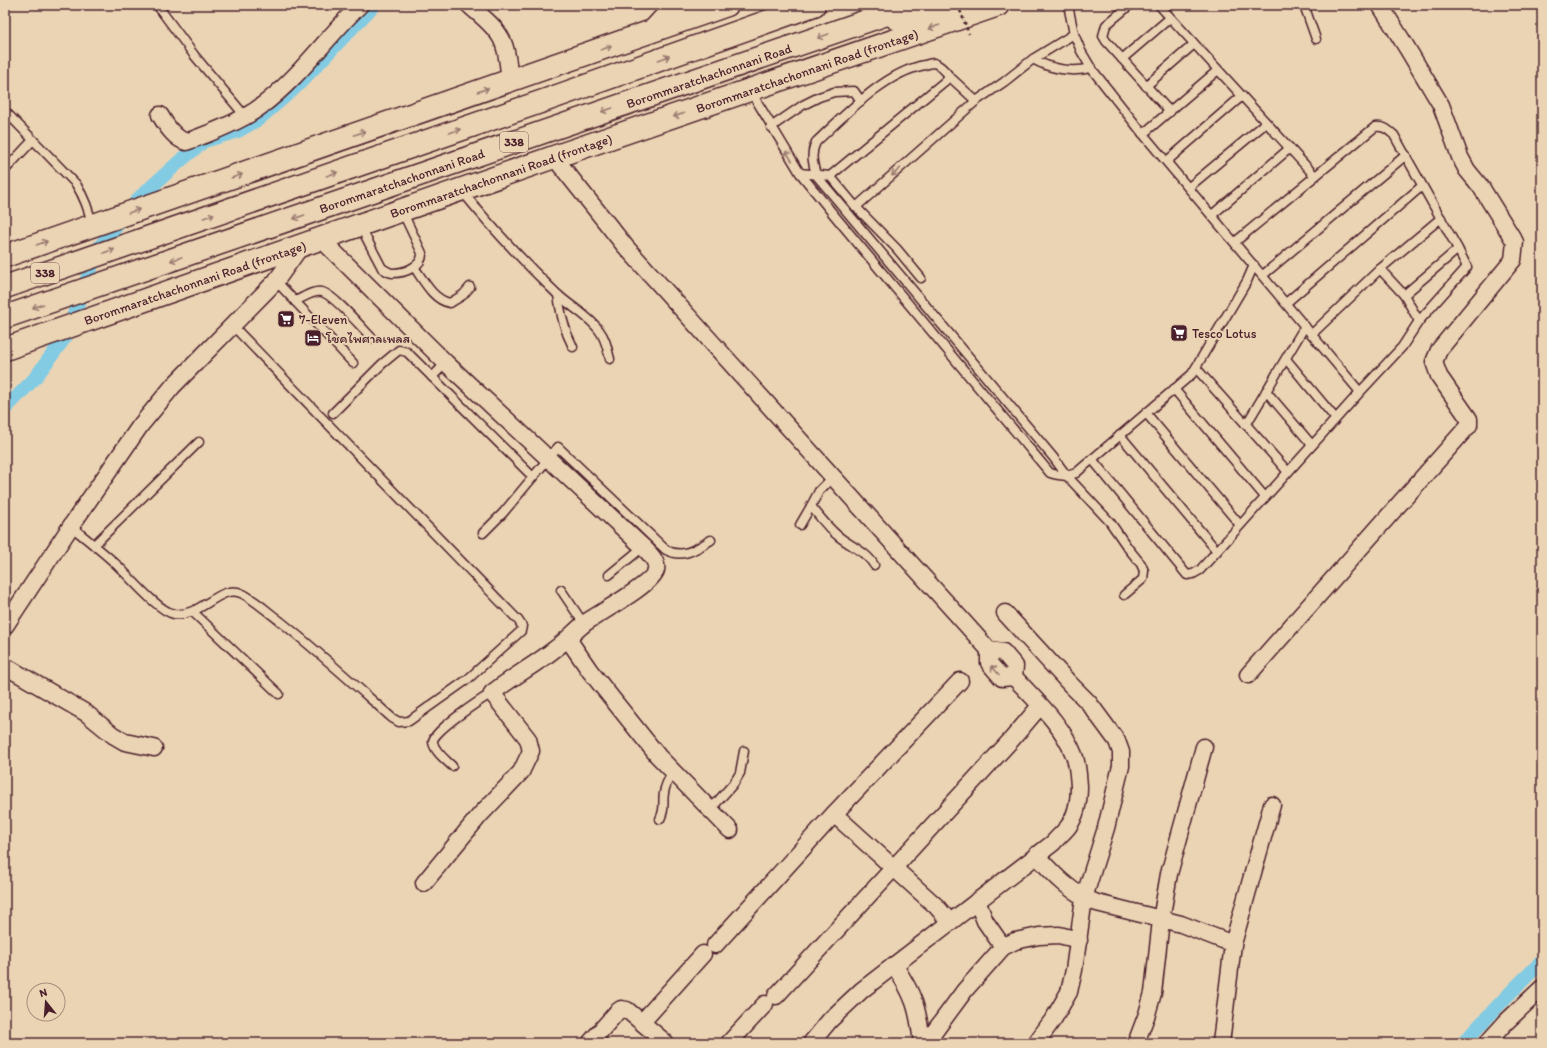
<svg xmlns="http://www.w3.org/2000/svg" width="1547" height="1048" font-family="Itim,'Playpen Sans Thai',sans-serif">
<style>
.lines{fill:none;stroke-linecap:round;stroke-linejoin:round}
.canal{stroke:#82cbe3;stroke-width:14}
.service-casing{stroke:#4a1f2b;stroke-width:11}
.minor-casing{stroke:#4a1f2b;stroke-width:19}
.secondary-casing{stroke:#4a1f2b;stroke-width:25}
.trunk-casing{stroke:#4a1f2b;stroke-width:25}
.service{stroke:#ebd4b4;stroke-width:8}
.minor{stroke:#ebd4b4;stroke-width:16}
.secondary{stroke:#ebd4b4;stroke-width:22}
.trunk{stroke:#ebd4b4;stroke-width:22}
.path-bridge{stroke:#4a1f2b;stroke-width:2.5;stroke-dasharray:3 3;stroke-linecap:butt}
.oneway{stroke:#9a7a70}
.labels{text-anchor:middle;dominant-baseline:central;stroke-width:4;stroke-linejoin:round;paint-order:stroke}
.shield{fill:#ebd4b4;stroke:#7a5554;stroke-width:1}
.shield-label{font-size:12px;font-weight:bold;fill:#4a1f2b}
.street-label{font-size:13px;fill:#4a1f2b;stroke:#ebd4b4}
.poi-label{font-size:13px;fill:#4a1f2b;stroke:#ebd4b4;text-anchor:start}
</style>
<rect width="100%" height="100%" fill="#ebd4b4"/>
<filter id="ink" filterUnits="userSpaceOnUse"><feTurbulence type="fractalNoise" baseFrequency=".025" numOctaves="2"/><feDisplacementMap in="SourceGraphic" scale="8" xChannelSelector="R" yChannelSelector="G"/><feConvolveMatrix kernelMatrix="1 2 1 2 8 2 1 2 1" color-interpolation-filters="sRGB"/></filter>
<g filter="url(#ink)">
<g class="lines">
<g class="canal">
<path d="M 5,409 L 35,378 L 66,336 L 98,249 L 140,197 L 180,161 L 204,141 L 238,131 L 259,119 L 297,86 L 374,5"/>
<path d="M 1463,1043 L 1507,996 L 1542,961"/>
</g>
<defs>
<g id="service">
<path d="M 157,5 L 194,55 L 245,116"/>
<path d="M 1068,5 L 1074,34"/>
<path d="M 1130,5 L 1106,25 L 1103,36 L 1106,41 L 1170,112"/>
<path d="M 1159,5 L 1315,176"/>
<path d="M 1304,5 L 1316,39"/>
<path d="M 1033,59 C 1050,69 1072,73 1091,68"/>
<path d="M 1122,59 L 1170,18"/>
<path d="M 950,77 C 946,72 941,65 934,63 C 931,63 928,64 925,65 C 885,72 845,115 816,142 C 810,154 813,163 816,175 L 1053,457 L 1067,476 L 1110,522 L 1128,548 L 1141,564 L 1144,571 L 1143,579 L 1124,595"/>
<path d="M 1146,86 L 1194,44"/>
<path d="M 750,90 L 800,173 L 830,176 L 856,207 L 976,101 L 1004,82 L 1033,59 L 1074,34 L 1081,51 L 1091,68 L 1143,134 L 1360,392"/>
<path d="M 5,111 L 76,184 C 84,197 89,209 92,225"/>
<path d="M 771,127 L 803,105 L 819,97 L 834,92 L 854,91 L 861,101"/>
<path d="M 1143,134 L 1218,70"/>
<path d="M 1167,161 L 1242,96"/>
<path d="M 5,170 L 33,140"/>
<path d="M 800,173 L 834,215 L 1050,473 C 1060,476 1066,477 1076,473 L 1192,374 L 1247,281 L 1254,265"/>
<path d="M 830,176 L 950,77 L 976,101"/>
<path d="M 1189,187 L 1266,123"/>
<path d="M 462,191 C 491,227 522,260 555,292 C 569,306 587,314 599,330 C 606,339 607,348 610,359"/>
<path d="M 856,207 L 897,249 L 921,278"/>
<path d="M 1212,215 L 1290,148"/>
<path d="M 360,226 L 382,268 C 385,270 389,273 393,273 C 405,273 423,266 422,253 L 402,211"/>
<path d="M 1235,242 L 1375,127 C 1384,126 1387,129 1394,135 L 1458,249 L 1404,295 L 1380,269"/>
<path d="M 414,267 C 424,281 433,300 450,303 L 463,295 L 470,287"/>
<path d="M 1263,275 L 1406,155"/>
<path d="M 276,281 L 353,363"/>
<path d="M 558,295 C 561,314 564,330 573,347"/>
<path d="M 295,301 C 303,298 313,290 322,292 C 334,295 362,328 372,338"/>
<path d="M 1286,303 L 1422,186"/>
<path d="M 1419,321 L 1467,267 L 1458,249"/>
<path d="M 1312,334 L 1380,269 L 1441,218"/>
<path d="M 1286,359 L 1335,418"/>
<path d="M 1196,368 L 1288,472"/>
<path d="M 432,377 L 446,363"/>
<path d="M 1174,389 L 1265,497"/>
<path d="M 1266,391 L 1312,445"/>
<path d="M 333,413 L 382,364 L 399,350 L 407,352 L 533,477"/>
<path d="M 1146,413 L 1240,525"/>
<path d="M 1246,425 L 1305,326"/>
<path d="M 1120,435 L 1217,551"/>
<path d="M 1092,459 L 1187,575 L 1193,574 L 1200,570 L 1360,392 L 1402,347 L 1419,321 L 1404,295"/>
<path d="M 834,476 L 819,491 L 811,506 C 819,516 827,527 838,536 C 849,545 867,552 874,565"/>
<path d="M 800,525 L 811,506"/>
<path d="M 71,526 C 86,539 102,551 117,565 C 130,577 158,611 174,614 C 201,618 221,582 243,594 C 256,601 268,612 280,621 C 319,652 355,685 392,718 L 399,722 L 409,721 L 468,679 L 521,631 L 522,626 L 518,620 L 232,325"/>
<path d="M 483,533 L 503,513 L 558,447 L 666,550 C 683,559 696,549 711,540"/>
<path d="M 94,545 L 199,442"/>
<path d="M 609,575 L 643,547"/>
<path d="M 561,590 L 584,624"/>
<path d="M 193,612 L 279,694"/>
<path d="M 452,766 C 446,760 434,751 433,742 C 431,732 482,699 492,693"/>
<path d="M 710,810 L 734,783 L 740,773 L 744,751"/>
<path d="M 660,819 C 666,808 662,804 664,793 C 665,785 669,778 673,772"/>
</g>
<g id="minor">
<path d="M 469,5 C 480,15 494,25 501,38 C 508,50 508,67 510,81"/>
<path d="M 650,30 L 673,5"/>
<path d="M 160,115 C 166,125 174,138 186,142 C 208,134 242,121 260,107 C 299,78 326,38 360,5"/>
<path d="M 554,157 L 625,246 L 989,650 L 1003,652 L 1015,666 L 1014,677 C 1036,701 1062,724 1074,755 C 1078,765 1078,775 1079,786 C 1079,800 1077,815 1068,827 C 1064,832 1058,837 1053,843 L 862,990 L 830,1020 L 811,1043"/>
<path d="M 321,239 L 446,363 L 643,547 C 649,553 658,561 656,570 C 652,585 599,613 585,623 C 575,631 566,641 555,649 C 535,665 512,677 492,693 L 528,739 L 531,751 L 521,772 L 480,815 L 424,883"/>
<path d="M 1005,613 L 1070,684 L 1089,703 L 1117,741 L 1121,752 L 1121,766 L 1106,828 L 1084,898 L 1074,970 L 1069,992 L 1054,1018 L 1036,1043"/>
<path d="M 5,626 L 71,526 L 140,426 L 173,386 L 276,281 L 301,246"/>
<path d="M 568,639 L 590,671 L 658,756 L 730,830"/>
<path d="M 989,650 L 989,663 L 1002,678 L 1014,677"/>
<path d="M 5,666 L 86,713 L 113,735 L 125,742 L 154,748"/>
<path d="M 1248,675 L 1469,425 L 1469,419 L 1439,376 L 1434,362 L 1439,350 L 1513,260 L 1515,242 L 1481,187 L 1467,170 L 1460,157 L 1441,105 L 1407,48 L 1380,5"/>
<path d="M 834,814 L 936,906 L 950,922"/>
<path d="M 1036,855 C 1054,875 1072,894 1097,903 L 1181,924 L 1233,944"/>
<path d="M 977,901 L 985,921 L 1003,947"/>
<path d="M 715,945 L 834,814 L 960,681"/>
<path d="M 894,965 C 914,995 918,1008 922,1043"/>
<path d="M 776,996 L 1012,739 L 1040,706"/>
<path d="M 642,1022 L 703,954"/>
<path d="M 590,1043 L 617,1012 L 621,1009 L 627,1010 L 666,1043"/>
<path d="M 729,1043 L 765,1004"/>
<path d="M 926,1043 L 965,990 L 1003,947 L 1015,941 L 1039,936 L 1059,935 L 1079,940"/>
<path d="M 1136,1043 L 1147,1014 L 1153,993 L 1161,920 L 1169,874 L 1204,747"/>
<path d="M 1221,1043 L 1233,944 L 1272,805"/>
<path d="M 1487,1043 L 1506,1022 L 1542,988"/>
</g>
<g id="secondary">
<path d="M 5,256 L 727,5"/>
<path d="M 5,349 L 554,157 L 998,5"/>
</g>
<g id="trunk">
<path d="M 896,18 L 960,5"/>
<path d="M 5,287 L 549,99 L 814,5"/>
<path d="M 5,317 L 913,5"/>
</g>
</defs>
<use href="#service" class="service-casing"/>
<use href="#minor" class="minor-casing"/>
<use href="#secondary" class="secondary-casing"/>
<use href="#trunk" class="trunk-casing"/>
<use href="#service" class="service"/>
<use href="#minor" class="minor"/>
<use href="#secondary" class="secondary"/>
<use href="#trunk" class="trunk"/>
<path class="path-bridge" d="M 958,5 L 969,34"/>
</g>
<defs><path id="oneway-shaft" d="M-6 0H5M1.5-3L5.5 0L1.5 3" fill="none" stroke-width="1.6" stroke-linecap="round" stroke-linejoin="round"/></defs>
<g class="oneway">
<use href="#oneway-shaft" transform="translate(934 27) rotate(161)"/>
<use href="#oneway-shaft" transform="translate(823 36) rotate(160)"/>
<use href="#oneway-shaft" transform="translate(606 48) rotate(-19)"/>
<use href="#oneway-shaft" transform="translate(664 58) rotate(-20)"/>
<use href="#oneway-shaft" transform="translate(483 90) rotate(-19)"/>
<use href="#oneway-shaft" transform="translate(607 110) rotate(161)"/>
<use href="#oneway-shaft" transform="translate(679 115) rotate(161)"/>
<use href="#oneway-shaft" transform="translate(455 131) rotate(-19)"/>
<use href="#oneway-shaft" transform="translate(360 133) rotate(-19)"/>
<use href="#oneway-shaft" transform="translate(789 156) rotate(-122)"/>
<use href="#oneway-shaft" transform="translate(896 172) rotate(139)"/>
<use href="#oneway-shaft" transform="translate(332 174) rotate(-19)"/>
<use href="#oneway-shaft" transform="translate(237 176) rotate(-19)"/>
<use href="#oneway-shaft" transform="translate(134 211) rotate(-19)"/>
<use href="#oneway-shaft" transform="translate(209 216) rotate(-19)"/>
<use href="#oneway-shaft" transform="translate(299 217) rotate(161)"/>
<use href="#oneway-shaft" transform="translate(42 243) rotate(-19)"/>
<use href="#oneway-shaft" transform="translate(109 251) rotate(-19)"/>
<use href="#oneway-shaft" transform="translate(176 259) rotate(161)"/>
<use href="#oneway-shaft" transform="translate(38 306) rotate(161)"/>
<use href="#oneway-shaft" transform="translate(995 670) rotate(-131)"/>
</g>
</g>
<defs>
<symbol id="supermarket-square" viewBox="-11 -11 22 22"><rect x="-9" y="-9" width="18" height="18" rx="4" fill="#4a1f2b" stroke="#ebd4b4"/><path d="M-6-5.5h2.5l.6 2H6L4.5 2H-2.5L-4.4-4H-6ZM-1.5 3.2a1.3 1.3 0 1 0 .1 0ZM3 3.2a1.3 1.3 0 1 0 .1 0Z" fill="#fff"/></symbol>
<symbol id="hotel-square" viewBox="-11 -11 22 22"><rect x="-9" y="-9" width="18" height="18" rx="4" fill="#4a1f2b" stroke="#ebd4b4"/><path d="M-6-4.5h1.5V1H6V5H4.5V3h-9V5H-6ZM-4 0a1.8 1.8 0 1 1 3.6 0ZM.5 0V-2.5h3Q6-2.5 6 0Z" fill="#fff"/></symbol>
</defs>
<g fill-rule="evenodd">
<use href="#supermarket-square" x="276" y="309" width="20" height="20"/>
<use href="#supermarket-square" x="1169" y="323" width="20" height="20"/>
<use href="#hotel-square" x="303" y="328" width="20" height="20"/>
</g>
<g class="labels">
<g class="shield">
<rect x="500" y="132" width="28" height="20" rx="3"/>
<rect x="31" y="263" width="28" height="20" rx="3"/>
</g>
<g class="shield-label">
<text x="514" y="142">338</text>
<text x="45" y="273">338</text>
</g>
<g class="street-label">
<text transform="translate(807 71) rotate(-19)">Borommaratchachonnani Road (frontage)</text>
<text transform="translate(709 76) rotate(-19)">Borommaratchachonnani Road</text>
<text transform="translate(501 176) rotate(-19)">Borommaratchachonnani Road (frontage)</text>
<text transform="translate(402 181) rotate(-19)">Borommaratchachonnani Road</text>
<text transform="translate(195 283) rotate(-19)">Borommaratchachonnani Road (frontage)</text>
</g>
<g class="poi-label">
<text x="299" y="319">7-Eleven</text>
<text x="1192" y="333">Tesco Lotus</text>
<text x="326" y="338">โชคไพศาลเพลส</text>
</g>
</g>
<rect width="1547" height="1048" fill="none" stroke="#ebd4b4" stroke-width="20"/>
<rect x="10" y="10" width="1527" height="1028" fill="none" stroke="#4a1f2b" stroke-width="1.5" filter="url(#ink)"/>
<g transform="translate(46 1002) rotate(343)"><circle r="19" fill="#ebd4b4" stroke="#ab8c7d"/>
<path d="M0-3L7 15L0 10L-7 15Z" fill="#4a1f2b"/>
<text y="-6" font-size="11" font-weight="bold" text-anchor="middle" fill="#4a1f2b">N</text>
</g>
</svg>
